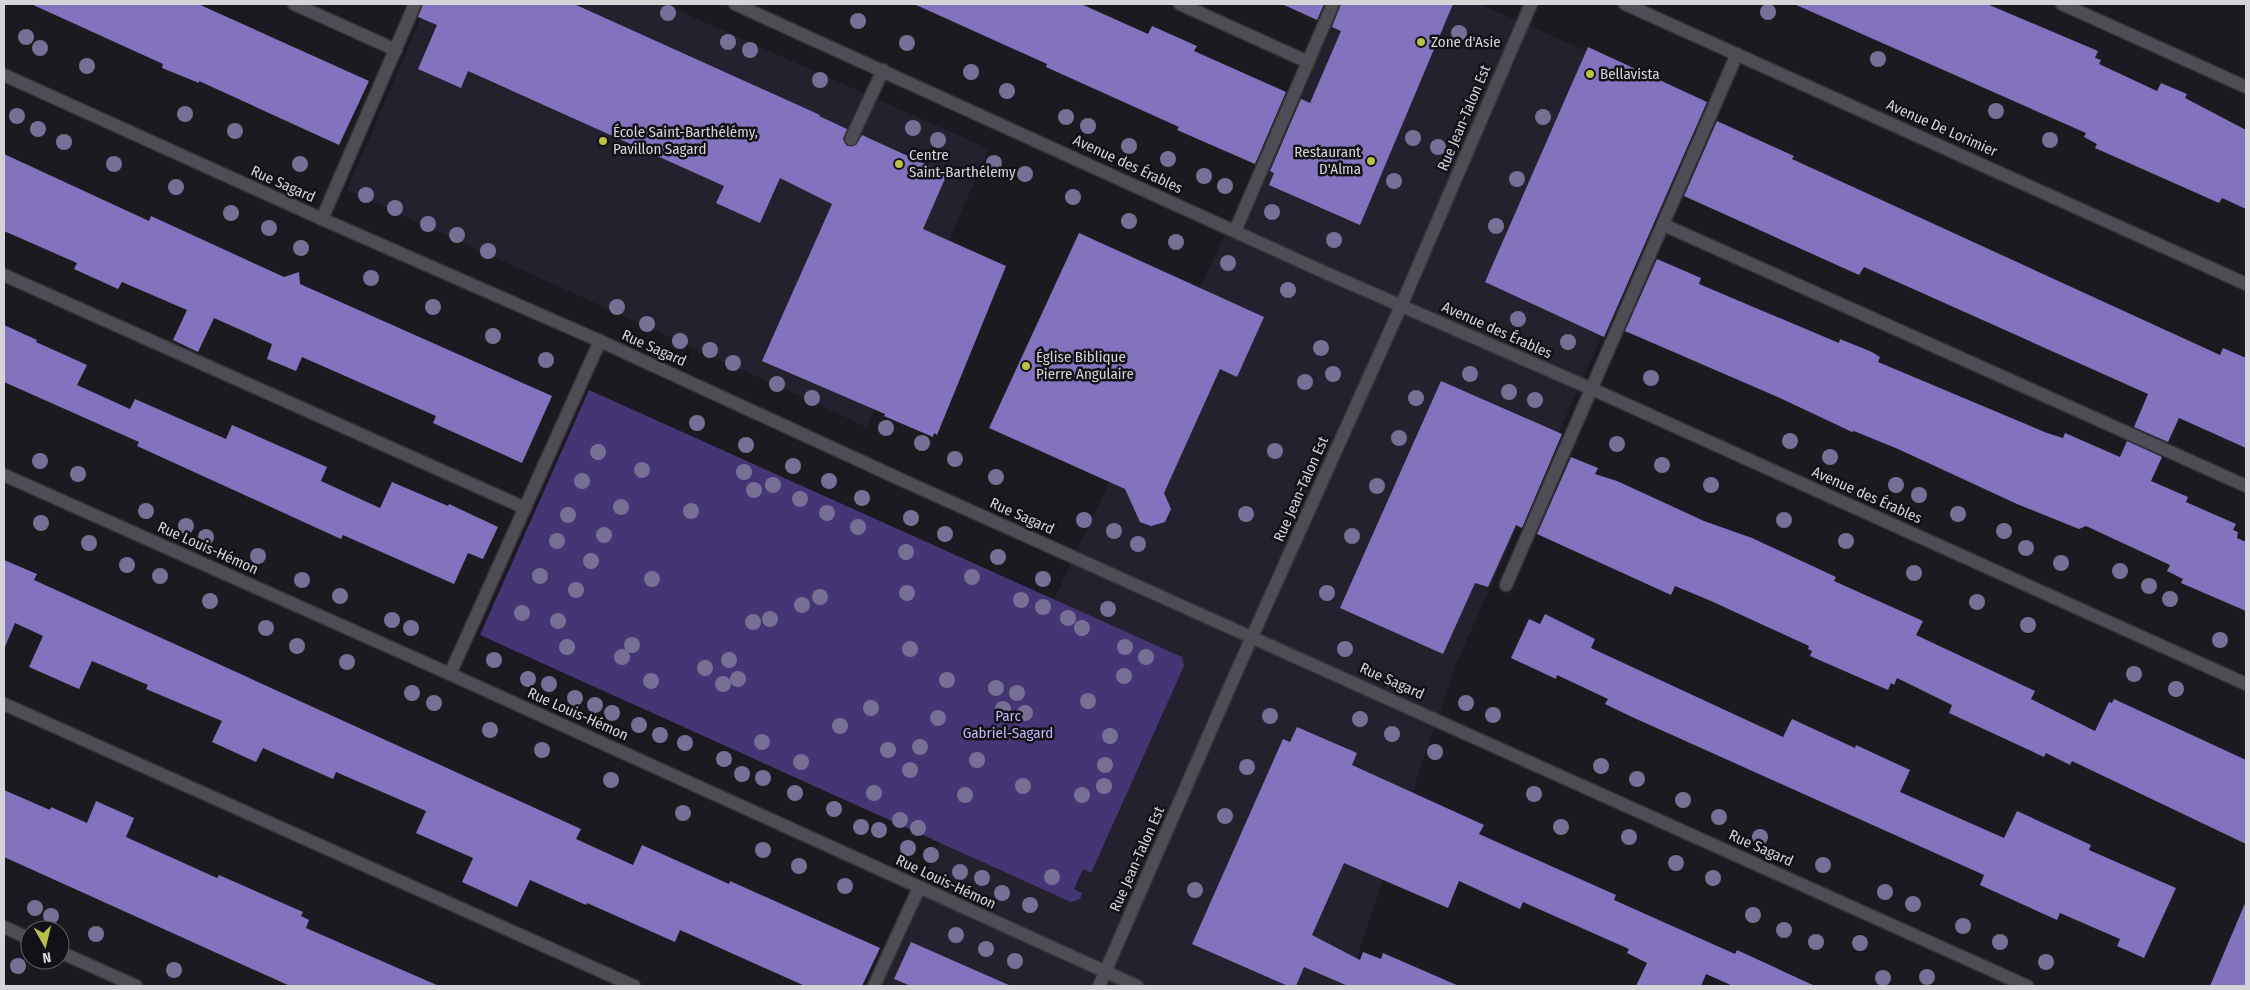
<svg xmlns="http://www.w3.org/2000/svg" width="2250" height="990" font-family="'Fira Sans Condensed',sans-serif">
<style>
.built{fill:#23212d}
.green{fill:#453575}
.building{fill:#8373bf}
.lines{fill:none;stroke-linecap:round;stroke-linejoin:round}
.lane-casing{stroke:#343338;stroke-width:15}
.street-casing{stroke:#343338;stroke-width:15}
.secondary-casing{stroke:#343338;stroke-width:15}
.lane{stroke:#4e4d55;stroke-width:12}
.street{stroke:#4e4d55;stroke-width:12}
.secondary{stroke:#4e4d55;stroke-width:12}
.tree{fill:#777096}
.poi-dot{fill:#b9c046;stroke:#121117;stroke-width:2}
.labels{text-anchor:middle;dominant-baseline:central;stroke-width:5;stroke-linejoin:round;paint-order:stroke}
.poi-label{font-size:15px;fill:#d5d4d9;stroke:#121117;text-anchor:start}
.street-label{font-size:15px;fill:#d5d4d9;stroke:#121117}
.park-label{font-size:15px;fill:#c2b7f5;stroke:#121117}
</style>
<rect width="100%" height="100%" fill="#1b1a21"/>
<g class="built">
<path d="M 427,4 L 664,4 L 989,149 L 867,427 L 347,190 Z"/>
<path d="M 1333,4 L 1479,4 L 1705,103 L 1455,666 L 1347,986 L 878,986 L 919,888 Z"/>
</g>
<path class="green" d="M 589,390 L 1182,657 L 1184,666 L 1091,873 L 1083,869 L 1074,889 L 1082,893 L 1080,899 L 1071,902 L 480,635 Z"/>
<g class="building">
<path d="M 31,4 L 198,4 L 369,81 L 339,145 L 199,81 L 199,83 L 162,68 L 163,64 Z"/>
<path d="M 423,4 L 574,4 L 820,115 L 819,116 L 847,129 L 843,139 L 847,146 L 856,145 L 862,135 L 947,174 L 923,229 L 1006,266 L 937,435 L 934,433 L 933,437 L 884,416 L 885,414 L 762,361 L 832,204 L 780,178 L 760,223 L 716,203 L 724,186 L 468,71 L 461,88 L 418,69 L 437,25 L 418,17 Z"/>
<path d="M 914,4 L 1081,4 L 1148,34 L 1152,26 L 1197,46 L 1194,51 L 1286,92 L 1255,164 L 1177,130 L 1179,127 L 1046,67 L 1047,64 Z"/>
<path d="M 1282,4 L 1324,4 L 1317,20 Z"/>
<path d="M 1341,4 L 1453,4 L 1360,225 L 1269,185 L 1274,173 L 1270,171 L 1301,99 L 1310,103 L 1341,31 L 1332,27 Z"/>
<path d="M 1794,4 L 1987,4 L 2098,51 L 2095,58 L 2101,60 L 2099,64 L 2157,91 L 2161,83 L 2187,94 L 2185,98 L 2246,130 L 2246,209 L 2222,198 L 2219,203 L 2095,148 L 2097,144 L 2084,137 L 2086,133 Z"/>
<path d="M 1588,47 L 1707,102 L 1604,337 L 1485,282 Z"/>
<path d="M 1717,121 L 1794,156 L 1792,159 L 2220,355 L 2223,348 L 2246,358 L 2246,448 L 2179,418 L 2168,442 L 2134,427 L 2148,394 L 1864,267 L 1859,275 L 1684,196 Z"/>
<path d="M 4,154 L 149,221 L 151,216 L 284,277 L 299,272 L 300,284 L 552,396 L 522,463 L 433,423 L 436,416 L 302,357 L 296,371 L 267,359 L 272,344 L 214,318 L 198,352 L 173,340 L 187,310 L 122,282 L 118,289 L 74,269 L 77,263 L 4,231 Z"/>
<path d="M 1079,233 L 1264,317 L 1237,377 L 1220,369 L 1164,493 L 1171,509 L 1165,522 L 1151,526 L 1140,522 L 1125,489 L 989,428 Z"/>
<path d="M 1657,259 L 1701,278 L 1699,284 L 1839,343 L 1840,339 L 1872,352 L 1880,357 L 1878,362 L 2047,433 L 2063,438 L 2065,433 L 2120,457 L 2127,441 L 2162,457 L 2151,481 L 2188,497 L 2186,502 L 2236,524 L 2233,530 L 2238,532 L 2237,538 L 2246,542 L 2246,611 L 2181,583 L 2183,579 L 2167,571 L 2170,565 L 2086,526 L 2079,529 L 2017,504 L 1898,449 L 1854,431 L 1852,432 L 1780,398 L 1625,331 Z"/>
<path d="M 4,325 L 37,340 L 36,342 L 87,365 L 77,385 L 130,409 L 135,399 L 226,439 L 232,425 L 327,467 L 321,481 L 380,508 L 392,482 L 448,506 L 449,504 L 498,527 L 483,559 L 468,553 L 454,584 L 343,535 L 341,539 L 137,446 L 139,442 L 4,382 Z"/>
<path d="M 1441,381 L 1562,434 L 1522,528 L 1516,525 L 1488,587 L 1475,583 L 1443,654 L 1340,608 Z"/>
<path d="M 1571,457 L 1598,468 L 1595,474 L 1617,481 L 1704,521 L 1752,538 L 1836,577 L 1834,581 L 1923,621 L 1916,635 L 2035,691 L 2031,699 L 2095,731 L 2109,702 L 2112,703 L 2114,699 L 2246,760 L 2246,844 L 2072,761 L 2070,765 L 2046,753 L 2044,757 L 1949,713 L 1952,705 L 1897,678 L 1894,685 L 1891,683 L 1888,690 L 1810,656 L 1812,651 L 1808,649 L 1809,646 L 1711,601 L 1675,586 L 1671,595 L 1537,534 Z"/>
<path d="M 4,560 L 37,574 L 34,580 L 581,829 L 576,839 L 633,865 L 642,845 L 729,884 L 730,881 L 880,948 L 862,986 L 805,986 L 680,930 L 675,942 L 587,903 L 586,905 L 530,880 L 517,907 L 462,882 L 473,858 L 416,833 L 426,811 L 336,772 L 333,779 L 263,748 L 256,762 L 212,742 L 222,721 L 146,689 L 148,685 L 92,661 L 79,689 L 29,667 L 43,636 L 15,623 L 4,649 Z"/>
<path d="M 1545,614 L 1595,639 L 1591,648 L 1783,737 L 1792,719 L 1855,748 L 1856,745 L 1910,770 L 1900,792 L 2004,838 L 2017,811 L 2091,845 L 2089,850 L 2176,888 L 2144,958 L 2117,946 L 2120,939 L 2060,913 L 2057,920 L 1980,885 L 1984,875 L 1632,717 L 1605,704 L 1608,699 L 1557,675 L 1556,679 L 1511,658 L 1529,619 L 1540,624 Z"/>
<path d="M 1297,727 L 1357,753 L 1352,765 L 1484,825 L 1479,834 L 1616,895 L 1614,900 L 1735,954 L 1737,950 L 1815,986 L 1733,986 L 1706,974 L 1701,986 L 1636,986 L 1647,963 L 1627,953 L 1629,949 L 1523,902 L 1520,909 L 1459,881 L 1448,908 L 1344,863 L 1312,935 L 1360,960 L 1363,952 L 1381,959 L 1383,953 L 1459,986 L 1348,986 L 1304,967 L 1296,986 L 1288,986 L 1192,944 L 1283,739 L 1290,742 Z"/>
<path d="M 4,790 L 50,810 L 51,807 L 87,823 L 96,801 L 134,818 L 126,837 L 217,878 L 219,875 L 303,912 L 301,916 L 309,920 L 306,928 L 439,986 L 290,986 L 4,857 Z"/>
<path d="M 2246,901 L 2246,986 L 2210,986 Z"/>
<path d="M 911,942 L 1011,986 L 911,986 L 894,979 Z"/>
</g>
<g class="lines">
<defs>
<g id="lane">
<path d="M 294,4 L 396,50"/>
<path d="M 1180,4 L 1308,62"/>
<path d="M 2062,4 L 2246,87"/>
<path d="M 851,139 L 883,70"/>
<path d="M 322,219 L 415,4"/>
<path d="M 1664,225 L 2246,486"/>
<path d="M 1235,231 L 1333,4"/>
<path d="M 4,275 L 525,508"/>
<path d="M 1506,585 L 1737,54"/>
<path d="M 450,674 L 600,341"/>
<path d="M 4,704 L 634,986"/>
<path d="M 874,986 L 919,888"/>
</g>
<g id="street">
<path d="M 735,4 L 1326,273 L 1592,389 L 2246,684"/>
<path d="M 4,75 L 322,219 L 600,341 L 904,481 L 2027,986"/>
<path d="M 4,475 L 450,674 L 1137,986"/>
<path d="M 4,927 L 30,939"/>
<path d="M 60,952 L 136,986"/>
</g>
<g id="secondary">
<path d="M 1625,4 L 2246,284"/>
<path d="M 1099,986 L 1238,668 L 1401,306 L 1531,4"/>
</g>
</defs>
<use href="#lane" class="lane-casing"/>
<use href="#street" class="street-casing"/>
<use href="#secondary" class="secondary-casing"/>
<use href="#lane" class="lane"/>
<use href="#street" class="street"/>
<use href="#secondary" class="secondary"/>
</g>
<g class="tree">
<circle cx="1768" cy="12" r="8"/>
<circle cx="668" cy="13" r="8"/>
<circle cx="858" cy="21" r="8"/>
<circle cx="1459" cy="33" r="8"/>
<circle cx="26" cy="37" r="8"/>
<circle cx="728" cy="42" r="8"/>
<circle cx="907" cy="43" r="8"/>
<circle cx="40" cy="48" r="8"/>
<circle cx="750" cy="50" r="8"/>
<circle cx="1878" cy="59" r="8"/>
<circle cx="87" cy="66" r="8"/>
<circle cx="971" cy="72" r="8"/>
<circle cx="820" cy="80" r="8"/>
<circle cx="1007" cy="91" r="8"/>
<circle cx="1996" cy="111" r="8"/>
<circle cx="185" cy="114" r="8"/>
<circle cx="17" cy="116" r="8"/>
<circle cx="1066" cy="117" r="8"/>
<circle cx="1543" cy="117" r="8"/>
<circle cx="1088" cy="126" r="8"/>
<circle cx="913" cy="128" r="8"/>
<circle cx="38" cy="129" r="8"/>
<circle cx="235" cy="131" r="8"/>
<circle cx="1413" cy="138" r="8"/>
<circle cx="938" cy="140" r="8"/>
<circle cx="2050" cy="140" r="8"/>
<circle cx="64" cy="142" r="8"/>
<circle cx="1129" cy="146" r="8"/>
<circle cx="1438" cy="147" r="8"/>
<circle cx="1168" cy="159" r="8"/>
<circle cx="994" cy="163" r="8"/>
<circle cx="114" cy="164" r="8"/>
<circle cx="300" cy="164" r="8"/>
<circle cx="1025" cy="174" r="8"/>
<circle cx="1204" cy="176" r="8"/>
<circle cx="1517" cy="179" r="8"/>
<circle cx="1394" cy="181" r="8"/>
<circle cx="1225" cy="186" r="8"/>
<circle cx="176" cy="187" r="8"/>
<circle cx="366" cy="195" r="8"/>
<circle cx="1073" cy="197" r="8"/>
<circle cx="395" cy="208" r="8"/>
<circle cx="1272" cy="212" r="8"/>
<circle cx="231" cy="213" r="8"/>
<circle cx="1129" cy="221" r="8"/>
<circle cx="428" cy="224" r="8"/>
<circle cx="1496" cy="226" r="8"/>
<circle cx="269" cy="228" r="8"/>
<circle cx="457" cy="235" r="8"/>
<circle cx="1334" cy="240" r="8"/>
<circle cx="1176" cy="242" r="8"/>
<circle cx="301" cy="248" r="8"/>
<circle cx="488" cy="251" r="8"/>
<circle cx="1228" cy="263" r="8"/>
<circle cx="371" cy="278" r="8"/>
<circle cx="1288" cy="290" r="8"/>
<circle cx="433" cy="307" r="8"/>
<circle cx="617" cy="307" r="8"/>
<circle cx="1518" cy="319" r="8"/>
<circle cx="647" cy="324" r="8"/>
<circle cx="493" cy="336" r="8"/>
<circle cx="680" cy="341" r="8"/>
<circle cx="1568" cy="342" r="8"/>
<circle cx="1321" cy="348" r="8"/>
<circle cx="710" cy="350" r="8"/>
<circle cx="546" cy="360" r="8"/>
<circle cx="733" cy="363" r="8"/>
<circle cx="1333" cy="374" r="8"/>
<circle cx="1470" cy="374" r="8"/>
<circle cx="1651" cy="378" r="8"/>
<circle cx="1305" cy="382" r="8"/>
<circle cx="777" cy="384" r="8"/>
<circle cx="1509" cy="392" r="8"/>
<circle cx="812" cy="398" r="8"/>
<circle cx="1416" cy="398" r="8"/>
<circle cx="1535" cy="400" r="8"/>
<circle cx="697" cy="423" r="8"/>
<circle cx="886" cy="428" r="8"/>
<circle cx="1399" cy="438" r="8"/>
<circle cx="1790" cy="441" r="8"/>
<circle cx="922" cy="443" r="8"/>
<circle cx="1617" cy="444" r="8"/>
<circle cx="746" cy="445" r="8"/>
<circle cx="1275" cy="451" r="8"/>
<circle cx="598" cy="452" r="8"/>
<circle cx="1830" cy="457" r="8"/>
<circle cx="955" cy="459" r="8"/>
<circle cx="40" cy="461" r="8"/>
<circle cx="1662" cy="465" r="8"/>
<circle cx="793" cy="466" r="8"/>
<circle cx="642" cy="470" r="8"/>
<circle cx="744" cy="472" r="8"/>
<circle cx="78" cy="474" r="8"/>
<circle cx="996" cy="477" r="8"/>
<circle cx="582" cy="481" r="8"/>
<circle cx="829" cy="481" r="8"/>
<circle cx="773" cy="485" r="8"/>
<circle cx="1711" cy="485" r="8"/>
<circle cx="1896" cy="485" r="8"/>
<circle cx="1377" cy="486" r="8"/>
<circle cx="754" cy="490" r="8"/>
<circle cx="1919" cy="495" r="8"/>
<circle cx="862" cy="498" r="8"/>
<circle cx="800" cy="499" r="8"/>
<circle cx="621" cy="507" r="8"/>
<circle cx="146" cy="511" r="8"/>
<circle cx="691" cy="511" r="8"/>
<circle cx="827" cy="513" r="8"/>
<circle cx="1246" cy="514" r="8"/>
<circle cx="1958" cy="514" r="8"/>
<circle cx="568" cy="515" r="8"/>
<circle cx="911" cy="518" r="8"/>
<circle cx="1084" cy="520" r="8"/>
<circle cx="1784" cy="520" r="8"/>
<circle cx="41" cy="523" r="8"/>
<circle cx="186" cy="526" r="8"/>
<circle cx="858" cy="527" r="8"/>
<circle cx="1114" cy="531" r="8"/>
<circle cx="2004" cy="531" r="8"/>
<circle cx="945" cy="534" r="8"/>
<circle cx="604" cy="535" r="8"/>
<circle cx="1352" cy="536" r="8"/>
<circle cx="206" cy="537" r="8"/>
<circle cx="557" cy="541" r="8"/>
<circle cx="1846" cy="541" r="8"/>
<circle cx="89" cy="543" r="8"/>
<circle cx="1138" cy="544" r="8"/>
<circle cx="2026" cy="548" r="8"/>
<circle cx="906" cy="552" r="8"/>
<circle cx="258" cy="556" r="8"/>
<circle cx="998" cy="557" r="8"/>
<circle cx="591" cy="561" r="8"/>
<circle cx="2061" cy="563" r="8"/>
<circle cx="127" cy="565" r="8"/>
<circle cx="2120" cy="571" r="8"/>
<circle cx="1914" cy="573" r="8"/>
<circle cx="160" cy="576" r="8"/>
<circle cx="540" cy="576" r="8"/>
<circle cx="972" cy="577" r="8"/>
<circle cx="652" cy="579" r="8"/>
<circle cx="1043" cy="579" r="8"/>
<circle cx="302" cy="580" r="8"/>
<circle cx="2149" cy="586" r="8"/>
<circle cx="576" cy="590" r="8"/>
<circle cx="907" cy="593" r="8"/>
<circle cx="1327" cy="593" r="8"/>
<circle cx="340" cy="596" r="8"/>
<circle cx="820" cy="597" r="8"/>
<circle cx="2170" cy="599" r="8"/>
<circle cx="1021" cy="600" r="8"/>
<circle cx="210" cy="601" r="8"/>
<circle cx="1977" cy="602" r="8"/>
<circle cx="802" cy="605" r="8"/>
<circle cx="1043" cy="607" r="8"/>
<circle cx="1108" cy="609" r="8"/>
<circle cx="522" cy="613" r="8"/>
<circle cx="1068" cy="618" r="8"/>
<circle cx="770" cy="619" r="8"/>
<circle cx="392" cy="620" r="8"/>
<circle cx="558" cy="621" r="8"/>
<circle cx="753" cy="622" r="8"/>
<circle cx="2028" cy="625" r="8"/>
<circle cx="266" cy="628" r="8"/>
<circle cx="411" cy="628" r="8"/>
<circle cx="1082" cy="628" r="8"/>
<circle cx="2220" cy="640" r="8"/>
<circle cx="632" cy="645" r="8"/>
<circle cx="297" cy="646" r="8"/>
<circle cx="567" cy="647" r="8"/>
<circle cx="1125" cy="647" r="8"/>
<circle cx="910" cy="649" r="8"/>
<circle cx="1345" cy="649" r="8"/>
<circle cx="622" cy="657" r="8"/>
<circle cx="1146" cy="657" r="8"/>
<circle cx="494" cy="660" r="8"/>
<circle cx="729" cy="660" r="8"/>
<circle cx="347" cy="662" r="8"/>
<circle cx="705" cy="668" r="8"/>
<circle cx="2134" cy="674" r="8"/>
<circle cx="1124" cy="676" r="8"/>
<circle cx="528" cy="679" r="8"/>
<circle cx="738" cy="679" r="8"/>
<circle cx="947" cy="680" r="8"/>
<circle cx="651" cy="681" r="8"/>
<circle cx="549" cy="684" r="8"/>
<circle cx="723" cy="684" r="8"/>
<circle cx="996" cy="688" r="8"/>
<circle cx="2176" cy="689" r="8"/>
<circle cx="412" cy="693" r="8"/>
<circle cx="1017" cy="693" r="8"/>
<circle cx="575" cy="698" r="8"/>
<circle cx="1088" cy="701" r="8"/>
<circle cx="434" cy="703" r="8"/>
<circle cx="1466" cy="703" r="8"/>
<circle cx="595" cy="705" r="8"/>
<circle cx="871" cy="708" r="8"/>
<circle cx="1003" cy="709" r="8"/>
<circle cx="612" cy="713" r="8"/>
<circle cx="1025" cy="713" r="8"/>
<circle cx="1493" cy="715" r="8"/>
<circle cx="1270" cy="716" r="8"/>
<circle cx="938" cy="718" r="8"/>
<circle cx="1360" cy="719" r="8"/>
<circle cx="639" cy="725" r="8"/>
<circle cx="840" cy="726" r="8"/>
<circle cx="490" cy="730" r="8"/>
<circle cx="1392" cy="734" r="8"/>
<circle cx="660" cy="735" r="8"/>
<circle cx="1110" cy="736" r="8"/>
<circle cx="762" cy="742" r="8"/>
<circle cx="685" cy="743" r="8"/>
<circle cx="920" cy="747" r="8"/>
<circle cx="542" cy="750" r="8"/>
<circle cx="888" cy="750" r="8"/>
<circle cx="1435" cy="752" r="8"/>
<circle cx="724" cy="759" r="8"/>
<circle cx="977" cy="760" r="8"/>
<circle cx="801" cy="762" r="8"/>
<circle cx="1105" cy="765" r="8"/>
<circle cx="1601" cy="766" r="8"/>
<circle cx="1247" cy="767" r="8"/>
<circle cx="910" cy="770" r="8"/>
<circle cx="742" cy="774" r="8"/>
<circle cx="763" cy="778" r="8"/>
<circle cx="1637" cy="779" r="8"/>
<circle cx="611" cy="780" r="8"/>
<circle cx="1023" cy="786" r="8"/>
<circle cx="1104" cy="786" r="8"/>
<circle cx="795" cy="793" r="8"/>
<circle cx="874" cy="793" r="8"/>
<circle cx="1534" cy="794" r="8"/>
<circle cx="965" cy="795" r="8"/>
<circle cx="1082" cy="795" r="8"/>
<circle cx="1683" cy="800" r="8"/>
<circle cx="834" cy="809" r="8"/>
<circle cx="683" cy="813" r="8"/>
<circle cx="1225" cy="816" r="8"/>
<circle cx="1719" cy="817" r="8"/>
<circle cx="900" cy="820" r="8"/>
<circle cx="861" cy="827" r="8"/>
<circle cx="1561" cy="827" r="8"/>
<circle cx="918" cy="828" r="8"/>
<circle cx="879" cy="830" r="8"/>
<circle cx="1629" cy="837" r="8"/>
<circle cx="1760" cy="837" r="8"/>
<circle cx="908" cy="848" r="8"/>
<circle cx="763" cy="850" r="8"/>
<circle cx="931" cy="855" r="8"/>
<circle cx="1676" cy="863" r="8"/>
<circle cx="1823" cy="865" r="8"/>
<circle cx="799" cy="866" r="8"/>
<circle cx="960" cy="872" r="8"/>
<circle cx="1052" cy="877" r="8"/>
<circle cx="982" cy="878" r="8"/>
<circle cx="1713" cy="878" r="8"/>
<circle cx="845" cy="886" r="8"/>
<circle cx="1195" cy="890" r="8"/>
<circle cx="1885" cy="892" r="8"/>
<circle cx="1002" cy="893" r="8"/>
<circle cx="1913" cy="904" r="8"/>
<circle cx="1030" cy="905" r="8"/>
<circle cx="35" cy="908" r="8"/>
<circle cx="1753" cy="915" r="8"/>
<circle cx="51" cy="916" r="8"/>
<circle cx="1963" cy="926" r="8"/>
<circle cx="1784" cy="930" r="8"/>
<circle cx="96" cy="934" r="8"/>
<circle cx="956" cy="935" r="8"/>
<circle cx="1816" cy="942" r="8"/>
<circle cx="2000" cy="942" r="8"/>
<circle cx="1860" cy="943" r="8"/>
<circle cx="986" cy="949" r="8"/>
<circle cx="1015" cy="961" r="8"/>
<circle cx="2046" cy="962" r="8"/>
<circle cx="18" cy="966" r="8"/>
<circle cx="174" cy="970" r="8"/>
<circle cx="1927" cy="977" r="8"/>
<circle cx="1883" cy="978" r="8"/>
</g>
<g class="poi-dot">
<circle cx="1421" cy="42" r="5"/>
<circle cx="1590" cy="74" r="5"/>
<circle cx="603" cy="141" r="5"/>
<circle cx="1371" cy="161" r="5"/>
<circle cx="899" cy="164" r="5"/>
<circle cx="1026" cy="366" r="5"/>
</g>
<g class="labels">
<g class="poi-label">
<text x="1431" y="42">Zone d'Asie</text>
<text x="1600" y="74">Bellavista</text>
<text x="613" y="132">École Saint-Barthélémy,<tspan x="613" dy="17">Pavillon Sagard</tspan></text>
<text x="1361" y="152" text-anchor="end">Restaurant<tspan x="1361" dy="17">D'Alma</tspan></text>
<text x="909" y="155">Centre<tspan x="909" dy="17">Saint-Barthélemy</tspan></text>
<text x="1036" y="357">Église Biblique<tspan x="1036" dy="17">Pierre Angulaire</tspan></text>
</g>
<g class="street-label">
<text transform="translate(1464 118) rotate(-67)">Rue Jean-Talon Est</text>
<text transform="translate(1942 128) rotate(24)">Avenue De Lorimier</text>
<text transform="translate(1128 164) rotate(25)">Avenue des Érables</text>
<text transform="translate(283 184) rotate(24)">Rue Sagard</text>
<text transform="translate(1497 330) rotate(24)">Avenue des Érables</text>
<text transform="translate(654 348) rotate(24)">Rue Sagard</text>
<text transform="translate(1301 489) rotate(-66)">Rue Jean-Talon Est</text>
<text transform="translate(1867 495) rotate(24)">Avenue des Érables</text>
<text transform="translate(1022 516) rotate(24)">Rue Sagard</text>
<text transform="translate(208 548) rotate(24)">Rue Louis-Hémon</text>
<text transform="translate(1392 681) rotate(24)">Rue Sagard</text>
<text transform="translate(578 714) rotate(24)">Rue Louis-Hémon</text>
<text transform="translate(1761 848) rotate(24)">Rue Sagard</text>
<text transform="translate(1137 859) rotate(-66)">Rue Jean-Talon Est</text>
<text transform="translate(946 882) rotate(25)">Rue Louis-Hémon</text>
</g>
<g class="park-label">
<text x="1008" y="716">Parc<tspan x="1008" dy="17">Gabriel-Sagard</tspan></text>
</g>
</g>
<rect width="2250" height="990" fill="none" stroke="#d5d4d9" stroke-width="10"/>
<g transform="translate(45 945) rotate(172)"><circle r="24" fill="#121117" stroke="#605f65"/>
<path d="M0-4L9 19L0 12L-9 19Z" fill="#b9c046"/>
<text y="-8" font-size="14" font-weight="bold" text-anchor="middle" fill="#d5d4d9">N</text>
</g>
</svg>
